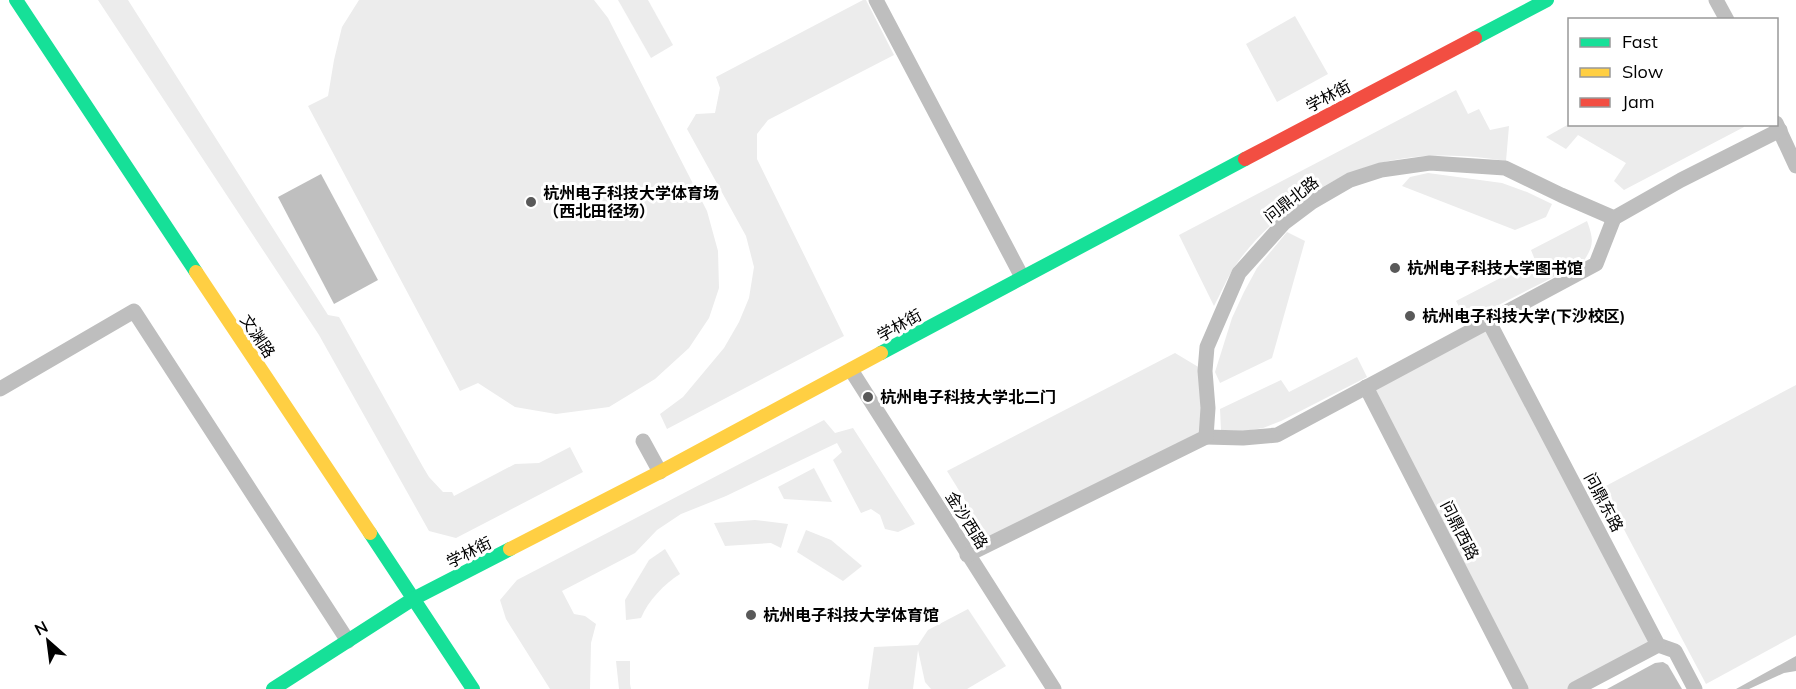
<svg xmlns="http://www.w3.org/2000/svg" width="1796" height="689" font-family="Mulish,'Noto Sans SC',sans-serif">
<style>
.green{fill:#ececec}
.water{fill:#bfbfbf}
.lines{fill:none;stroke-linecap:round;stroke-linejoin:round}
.street{stroke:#bebebe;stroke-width:15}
.fast{stroke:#16e098;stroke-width:14}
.slow{stroke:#ffcf43;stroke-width:14}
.jam{stroke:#f24e42;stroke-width:14}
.poi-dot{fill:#595959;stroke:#fff;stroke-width:2}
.labels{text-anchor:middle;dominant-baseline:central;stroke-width:6;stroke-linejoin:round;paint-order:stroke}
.street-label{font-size:16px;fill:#000;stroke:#fff}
.poi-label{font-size:16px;font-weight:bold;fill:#000;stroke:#fff;text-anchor:start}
</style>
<rect width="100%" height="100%" fill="#fff"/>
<g class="green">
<path d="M 98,0 L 128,0 L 328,315 L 339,317 L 423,467 L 429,477 L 443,492 L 452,492 L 454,496 L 515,464 L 539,463 L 570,447 L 583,472 L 456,538 L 429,531 L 319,335 Z"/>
<path d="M 359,0 L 594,0 L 608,18 L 707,211 L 718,251 L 719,288 L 709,318 L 689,348 L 655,379 L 609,407 L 556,414 L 515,407 L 478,383 L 460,391 L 308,106 L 328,96 L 334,60 L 342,27 Z"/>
<path d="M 618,0 L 648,0 L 673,45 L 651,58 Z"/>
<path d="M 863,0 L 866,0 L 894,55 L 768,120 L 757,134 L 757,159 L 844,336 L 667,429 L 660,414 L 683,397 L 724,348 L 739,322 L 749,298 L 754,267 L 746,236 L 687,129 L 696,114 L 715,113 L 720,88 L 716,77 Z"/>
<path d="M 1295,16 L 1328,74 L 1277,102 L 1246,44 Z"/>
<path d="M 1456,90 L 1468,114 L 1479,109 L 1490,130 L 1509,126 L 1506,161 C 1460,153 1406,152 1361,169 C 1313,186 1264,224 1235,266 C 1227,278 1221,293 1214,306 L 1179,235 Z"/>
<path d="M 1569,124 L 1743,124 L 1744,127 L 1624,190 L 1614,181 L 1626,163 L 1578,135 L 1566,149 L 1546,137 Z"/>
<path d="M 1428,173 L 1502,183 L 1527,192 L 1552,204 L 1546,217 L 1515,230 L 1402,186 L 1410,177 Z"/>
<path d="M 1587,221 C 1594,240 1594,246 1583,262 L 1473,318 L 1464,316 L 1456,301 L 1535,260 L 1531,250 Z"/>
<path d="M 1287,232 L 1305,241 L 1272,358 L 1220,383 L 1215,372 L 1232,318 L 1244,292 L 1257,268 Z"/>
<path d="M 1489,322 L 1658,645 L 1576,689 L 1521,689 L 1366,387 Z"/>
<path d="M 1175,353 L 1205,371 L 1206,437 L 991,542 L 947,471 Z"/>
<path d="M 1357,357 L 1367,377 L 1281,421 L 1263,428 L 1245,431 L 1221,430 L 1220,409 L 1281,380 L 1289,392 Z"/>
<path d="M 1796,385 L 1796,635 L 1706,684 L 1602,488 Z"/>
<path d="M 824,420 L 835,433 L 853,428 L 915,524 L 898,532 L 885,529 L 880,515 L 871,509 L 861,513 L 833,460 L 842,452 L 837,443 L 726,496 L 681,514 L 657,530 L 635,553 L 562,591 L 574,614 L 585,616 L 596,624 L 591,643 L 590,689 L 550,689 L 506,619 L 500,600 L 517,580 Z"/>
<path d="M 814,468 L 832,502 L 784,499 L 778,487 Z"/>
<path d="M 755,520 L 788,524 L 781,548 L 771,543 L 725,546 L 714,523 Z"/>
<path d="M 806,530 L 831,540 L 862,566 L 843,581 L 797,552 Z"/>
<path d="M 665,549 L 680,574 C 664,584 648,601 641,618 L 626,620 L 625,600 L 649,560 Z"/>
<path d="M 968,609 L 1006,666 L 967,689 L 931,689 L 925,682 L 918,650 L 913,689 L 868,689 L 874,647 L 918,645 L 928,630 Z"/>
<path d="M 616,661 L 630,661 L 630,684 L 631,689 L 619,689 Z"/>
</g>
<g class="water">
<path d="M 321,174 L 378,280 L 334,304 L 278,197 Z"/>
<path d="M 1796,656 L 1796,671 L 1784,673 L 1749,689 L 1736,689 Z"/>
<path d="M 1663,662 L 1668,665 L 1682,689 L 1607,689 L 1655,663 Z"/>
</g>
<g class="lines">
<g class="street">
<path d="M 876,0 L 1022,277"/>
<path d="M 1716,0 L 1727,20"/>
<path d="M 1776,123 L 1796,166"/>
<path d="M 1489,322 L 1658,645 L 1675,651 L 1695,689"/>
<path d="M 851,370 L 1054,689"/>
<path d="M 1366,387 L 1521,689"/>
<path d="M 0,389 L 134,311 L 348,641"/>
<path d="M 1206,437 L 1243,438 L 1277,435 L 1596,264 L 1614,218"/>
<path d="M 643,441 L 660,472"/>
<path d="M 967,555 L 1206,437 L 1208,408 L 1205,371 L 1207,347 L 1239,273 L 1284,223 L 1312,202 L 1350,180 L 1381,170 L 1430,163 L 1505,168 L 1561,195 L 1614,218 L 1681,180 L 1780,130"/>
<path d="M 1575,689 L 1658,645"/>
</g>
<g class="fast">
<path d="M 16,0 L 196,272"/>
<path d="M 1475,38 L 1547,0"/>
<path d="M 881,353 L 1245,159"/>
<path d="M 370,533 L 473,689"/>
<path d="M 273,689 L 413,599 L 510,549"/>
</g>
<g class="slow">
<path d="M 196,272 L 370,533"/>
<path d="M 510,549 L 660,472 L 881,353"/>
</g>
<path class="jam" d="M 1245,159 L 1475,38"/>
</g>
<g class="poi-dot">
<circle cx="531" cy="202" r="6"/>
<circle cx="1395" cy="268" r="6"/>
<circle cx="1410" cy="316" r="6"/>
<circle cx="868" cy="397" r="6"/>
<circle cx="751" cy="615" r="6"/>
</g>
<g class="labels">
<g class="street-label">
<text transform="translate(1328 96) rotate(-28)">学林街</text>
<text transform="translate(1291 199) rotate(-38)">问鼎北路</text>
<text transform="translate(899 325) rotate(-29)">学林街</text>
<text transform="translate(258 336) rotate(56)">文渊路</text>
<text transform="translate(1604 502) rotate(62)">问鼎东路</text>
<text transform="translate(967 520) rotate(58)">金沙西路</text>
<text transform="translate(1460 530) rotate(63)">问鼎西路</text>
<text transform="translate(469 552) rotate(-27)">学林街</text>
</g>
<g class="poi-label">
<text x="543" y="193">杭州电子科技大学体育场<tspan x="543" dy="18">（西北田径场）</tspan></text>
<text x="1407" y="268">杭州电子科技大学图书馆</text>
<text x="1422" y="316">杭州电子科技大学(下沙校区)</text>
<text x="880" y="397">杭州电子科技大学北二门</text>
<text x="763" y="615">杭州电子科技大学体育馆</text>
</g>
</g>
<rect x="1568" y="18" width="210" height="108" fill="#ffffff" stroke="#999999" stroke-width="1.5"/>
<rect x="1580" y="38" width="30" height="9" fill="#16e098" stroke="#999999" stroke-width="1.5"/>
<text x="1622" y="48" font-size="18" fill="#000000">Fast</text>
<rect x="1580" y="68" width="30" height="9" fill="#ffcf43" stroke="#999999" stroke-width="1.5"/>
<text x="1622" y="78" font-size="18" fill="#000000">Slow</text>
<rect x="1580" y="98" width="30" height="9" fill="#f24e42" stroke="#999999" stroke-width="1.5"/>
<text x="1622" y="108" font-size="18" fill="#000000">Jam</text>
<g transform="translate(48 641) rotate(332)" stroke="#ffffff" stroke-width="4.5" paint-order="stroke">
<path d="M0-4.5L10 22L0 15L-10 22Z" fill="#000000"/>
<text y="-9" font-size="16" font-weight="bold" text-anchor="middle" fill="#000000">N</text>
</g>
</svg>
